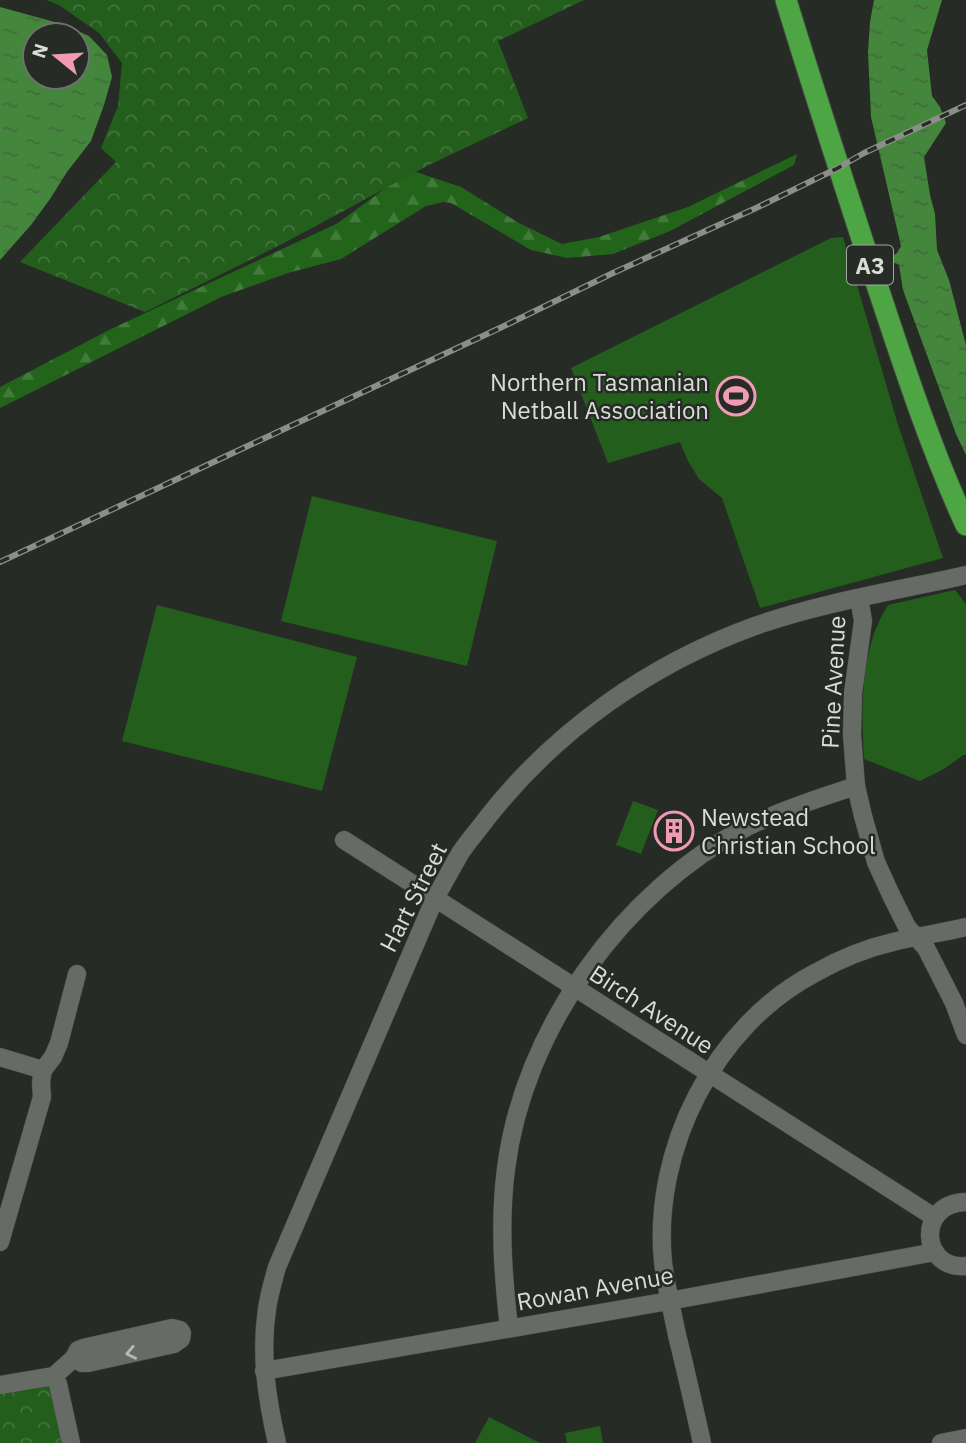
<svg xmlns="http://www.w3.org/2000/svg" width="966" height="1443" font-family="'IBM Plex Sans',sans-serif">
<style>
.forest{fill:url(#forest-firs)}
.park{fill:url(#park-crowns)}
.garden{fill:#245e1d}
.water{fill:url(#water-ripples);fill-rule:evenodd}
.lines{fill:none;stroke-linecap:round;stroke-linejoin:round}
.minor-casing{stroke:#444743;stroke-width:19}
.highway-casing{stroke:#444743;stroke-width:23}
.minor{stroke:#666c65;stroke-width:18}
.highway{stroke:#4da543;stroke-width:21}
.rail-casing{stroke:#8b8f8a;stroke-width:6}
.rail{stroke:#262b25;stroke-width:3.5;stroke-dasharray:10;stroke-linecap:butt}
.oneway{stroke:#b6bab6}
.labels{text-anchor:middle;dominant-baseline:central;stroke-width:5;stroke-linejoin:round;paint-order:stroke}
.shield{fill:#262b25;stroke:#a3a7a2;stroke-width:2}
.shield-label{font-size:23px;font-weight:bold;fill:#d9dcd8}
.poi-label{font-size:24px;fill:#d9dcd8;stroke:#262b25;text-anchor:end}
.street-label{font-size:24px;fill:#d9dcd8;stroke:#262b25}
</style>
<defs>
<pattern id="forest-firs" width="22" height="20" patternUnits="userSpaceOnUse" patternTransform="scale(1.75)"><rect width="22" height="20" fill="#22651a"/><path d="M5 1l3.5 6h-7zM16 11l3.5 6h-7z" fill="#427a3b"/></pattern>
<pattern id="park-crowns" width="20" height="18" patternUnits="userSpaceOnUse" patternTransform="scale(1.75)"><rect width="20" height="18" fill="#245e1d"/><path d="M2 6a3 3 0 1 1 6 0M12 15a3 3 0 1 1 6 0" fill="none" stroke="#43743d"/></pattern>
<pattern id="water-ripples" width="26" height="14" patternUnits="userSpaceOnUse" patternTransform="scale(1.75)"><rect width="26" height="14" fill="#44863b"/><path d="M2 4q2-2 4 0t4 0M15 11q2-2 4 0t4 0" fill="none" stroke="#436b3d"/></pattern>
</defs>
<rect width="100%" height="100%" fill="#262b25"/>
<path class="forest" d="M 797,154 L 794,165 L 670,231 L 613,254 L 567,258 L 531,250 L 451,203 L 444,202 L 426,206 L 341,259 L 288,273 L 221,297 L 0,408 L 0,387 L 111,329 L 338,223 L 410,170 L 461,187 L 519,223 L 562,244 L 599,237 L 688,207 Z"/>
<g class="park">
<path d="M 46,0 L 584,0 L 498,41 L 528,118 L 425,167 L 286,242 L 145,312 L 20,262 L 116,162 L 101,148 L 118,106 L 122,63 L 99,33 L 59,5 Z"/>
<path d="M 50,1383 L 65,1443 L 0,1443 L 0,1390 Z"/>
</g>
<g class="garden">
<path d="M 843,237 L 898,425 L 943,558 L 760,608 L 722,498 L 699,479 L 688,461 L 680,442 L 608,463 L 571,368 L 831,238 Z"/>
<path d="M 312,496 L 497,541 L 467,666 L 281,621 Z"/>
<path d="M 955,590 L 966,604 L 966,755 L 963,755 L 944,769 L 920,781 L 864,759 C 861,709 860,648 888,605 Z"/>
<path d="M 157,605 L 357,657 L 322,791 L 122,741 Z"/>
<path d="M 633,801 L 658,810 L 641,854 L 616,845 Z"/>
<path d="M 489,1417 L 540,1443 L 475,1443 Z"/>
<path d="M 600,1426 L 603,1443 L 567,1443 L 565,1433 Z"/>
</g>
<g class="water">
<path d="M 874,0 L 942,0 L 927,50 L 932,96 L 940,107 L 946,123 L 924,157 L 930,195 L 935,214 L 937,250 L 949,280 L 966,345 L 966,455 L 956,434 L 903,290 L 899,265 L 892,262 L 891,257 L 897,253 L 901,246 L 871,117 L 868,52 L 870,22 Z"/>
<path d="M 0,7 L 62,24 L 89,36 L 107,55 L 112,77 L 104,105 L 91,141 L 67,172 L 50,199 L 31,225 L 0,260 ZM 77,35 L 77,77 L 35,77 L 35,35 Z"/>
</g>
<g class="lines">
<defs>
<g id="minor">
<path d="M 859,598 L 863,621 L 853,693 L 852,735 L 856,786 L 863,816 L 876,862 L 892,897 L 907,927 L 926,948 L 954,1003 L 966,1035"/>
<path d="M 344,840 L 934,1217"/>
<path d="M 0,1057 L 43,1070"/>
<path d="M 966,1202 C 916,1203 920,1270 966,1266"/>
<path d="M 0,1242 L 42,1097 L 41,1082 L 43,1070 L 53,1057 L 59,1043 L 77,974"/>
<path d="M 509,1328 C 503,1274 499,1223 506,1169 C 523,1030 623,891 747,827 C 782,810 819,798 856,786"/>
<path d="M 264,1371 L 669,1301 L 935,1252"/>
<path d="M 54,1376 L 74,1358 L 78,1350 L 83,1348 L 172,1328 L 180,1330 L 182,1333 L 181,1339 L 174,1344 L 88,1363 L 82,1363 L 74,1358"/>
<path d="M 0,1385 L 54,1376 L 58,1384 L 71,1443"/>
<path d="M 277,1443 C 267,1399 260,1355 267,1309 C 269,1295 273,1281 277,1267 L 435,898 C 444,883 452,867 461,852 C 469,840 479,829 487,818 C 556,730 650,664 755,626 C 823,602 896,591 966,575"/>
<path d="M 702,1443 C 694,1407 686,1371 677,1335 C 672,1310 666,1286 663,1262 C 652,1150 714,1026 815,973 C 838,960 867,948 893,942 C 917,936 942,933 966,927"/>
<path d="M 941,1443 L 966,1438"/>
</g>
<path id="highway" d="M 786,0 C 815,95 846,190 877,285 C 904,366 930,447 966,525"/>
</defs>
<use href="#minor" class="minor-casing"/>
<use href="#highway" class="highway-casing"/>
<use href="#minor" class="minor"/>
<use href="#highway" class="highway"/>
<defs>
<path id="rail" d="M 0,562 L 502,327 L 613,273 L 754,209 L 838,168 L 864,153 L 966,105"/>
</defs>
<use href="#rail" class="rail-casing"/>
<use href="#rail" class="rail"/>
</g>
<defs><path id="oneway-chevron" d="M-2-3.5L2.5 0L-2 3.5" fill="none" stroke-width="1.6" stroke-linecap="round" stroke-linejoin="round" transform="scale(1.75)"/></defs>
<use class="oneway" href="#oneway-chevron" transform="translate(131 1353) rotate(168)"/>
<defs>
<symbol id="stadium-ring" viewBox="-11 -11 22 22"><circle r="9.5" fill="#262b25" stroke="#f09ab7" stroke-width="1.5"/><path d="M0-5a6.5 5 0 1 0 0 10a6.5 5 0 1 0 0-10ZM-3.5-1.8h7v3.6h-7Z" fill="#f09ab7"/></symbol>
<symbol id="building-ring" viewBox="-11 -11 22 22"><circle r="9.5" fill="#262b25" stroke="#f09ab7" stroke-width="1.5"/><path d="M-4-6H4V6H1V3H-1V6H-4ZM-2.5-4.3h1.7v1.8h-1.7ZM.8-4.3h1.7v1.8H.8ZM-2.5-1h1.7V.8h-1.7ZM.8-1h1.7V.8H.8Z" fill="#f09ab7"/></symbol>
</defs>
<g fill-rule="evenodd">
<use href="#stadium-ring" x="714" y="374" width="44" height="44"/>
<use href="#building-ring" x="652" y="809" width="44" height="44"/>
</g>
<g class="labels">
<rect class="shield" x="847" y="245.5" width="46" height="39" rx="5"/>
<g class="shield-label">
<text x="870" y="265">A3</text>
</g>
<g class="poi-label">
<text x="709" y="382">Northern Tasmanian<tspan x="709" dy="28">Netball Association</tspan></text>
<text x="701" y="817" text-anchor="start">Newstead<tspan x="701" dy="28">Christian School</tspan></text>
</g>
<g class="street-label">
<text transform="translate(833 682) rotate(-87)">Pine Avenue</text>
<text transform="translate(413 897) rotate(-63)">Hart Street</text>
<text transform="translate(652 1009) rotate(33)">Birch Avenue</text>
<text transform="translate(595 1288) rotate(-10)">Rowan Avenue</text>
</g>
</g>
<g transform="translate(56 56) rotate(288)"><circle r="33" fill="#262b25" stroke="#6e726d" stroke-width="2"/>
<path d="M0-5L12 26L0 18L-12 26Z" fill="#f09ab7"/>
<text y="-10" font-size="19" font-weight="bold" text-anchor="middle" fill="#d9dcd8">N</text>
</g>
</svg>
